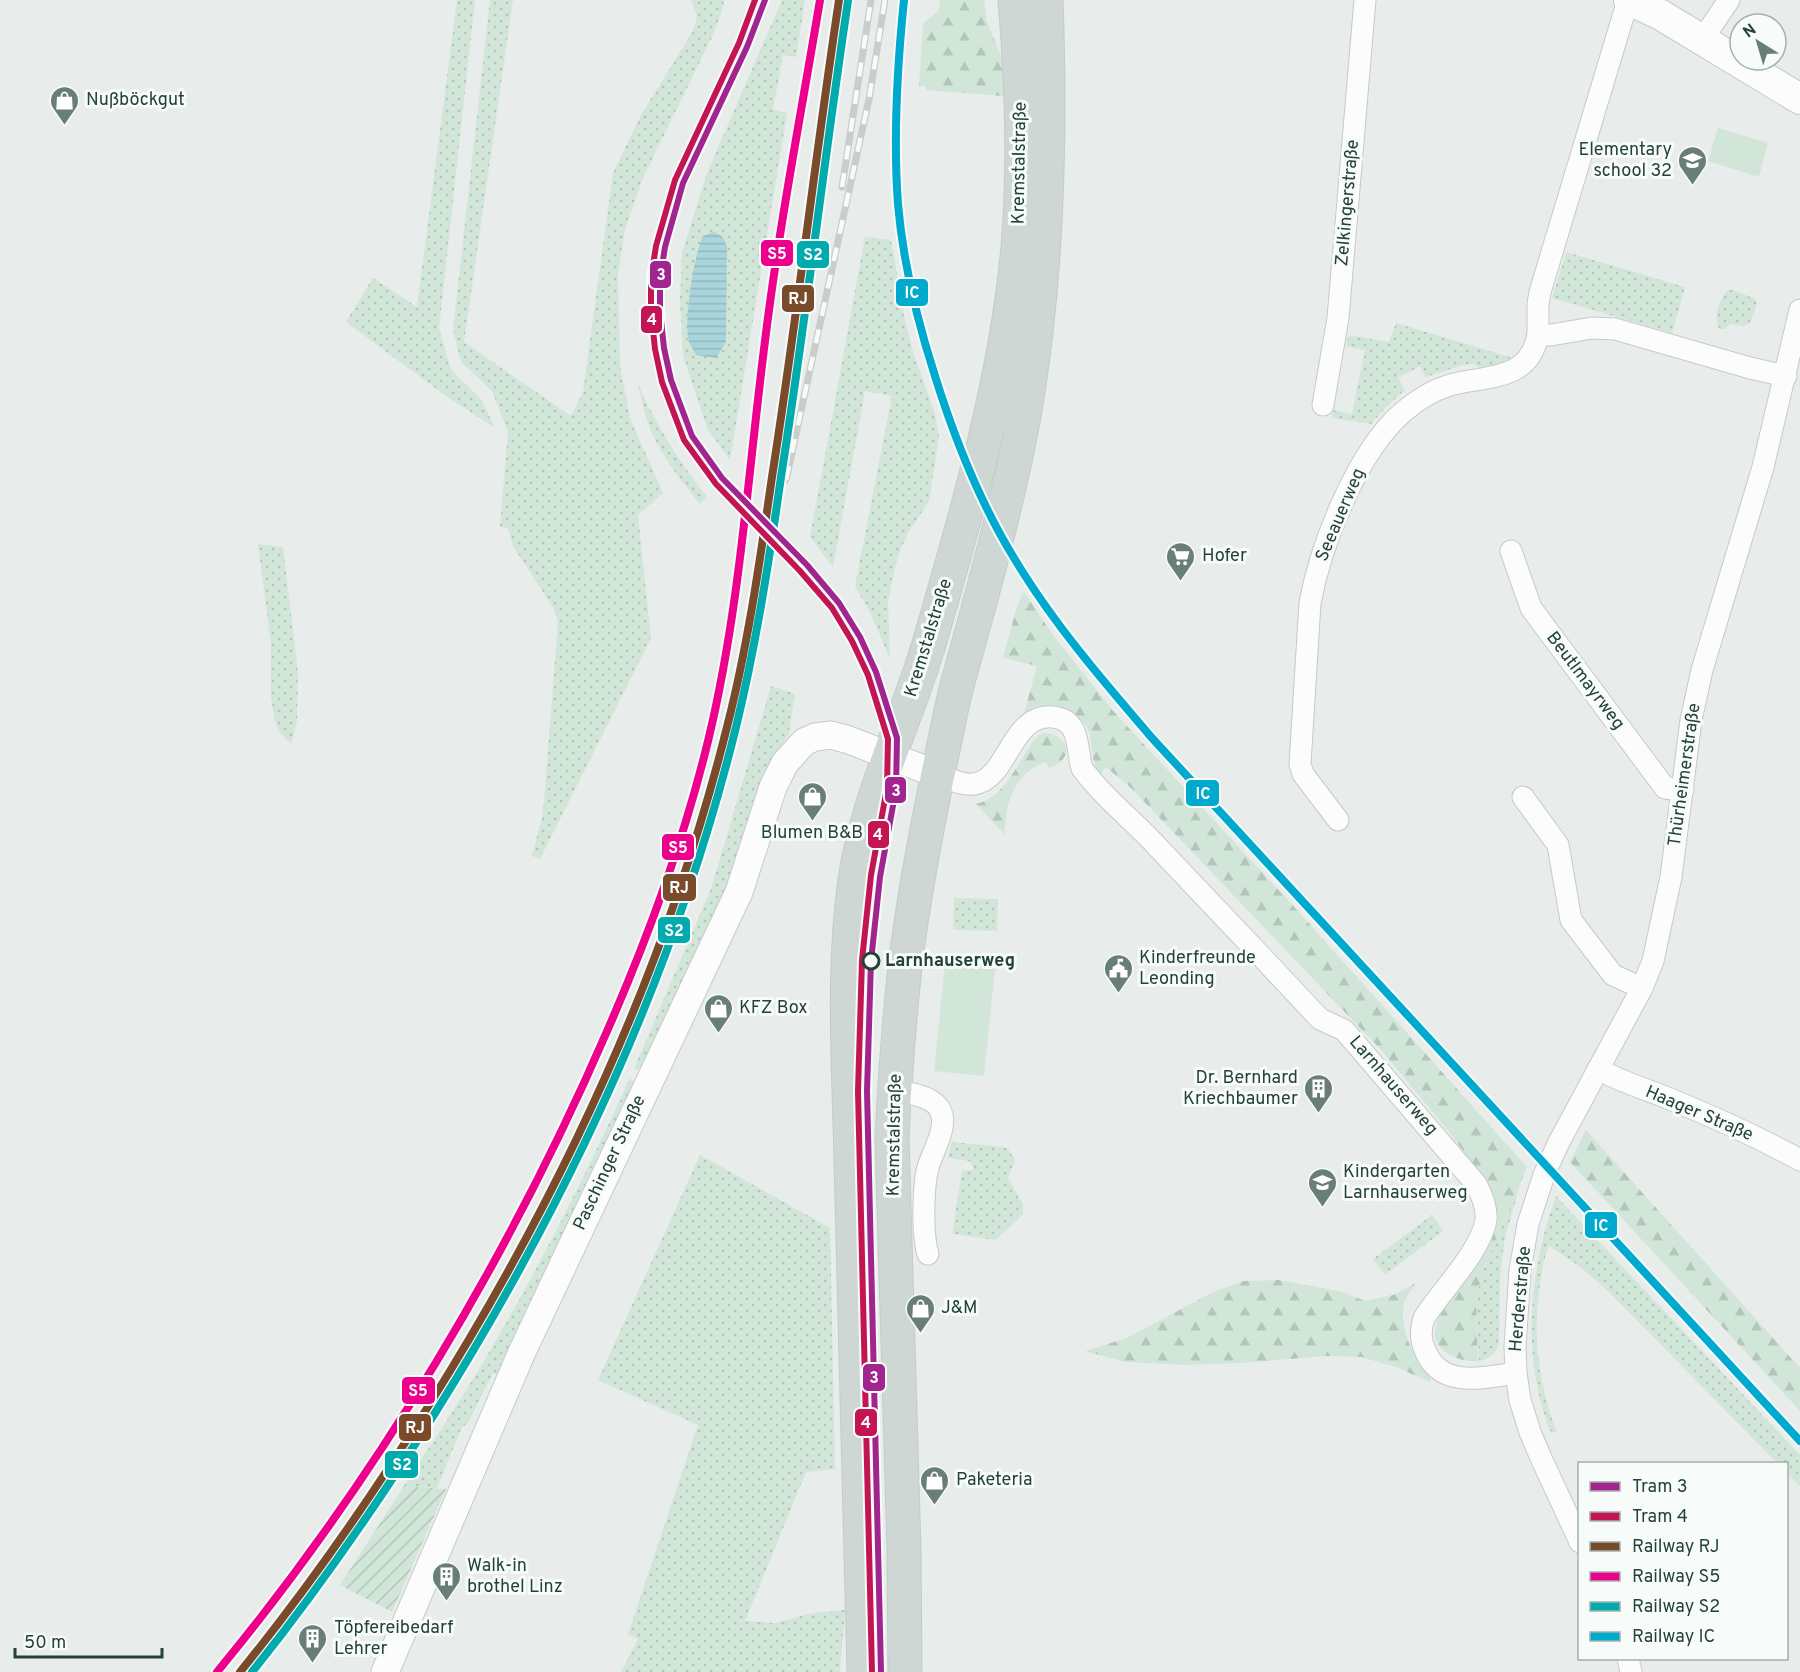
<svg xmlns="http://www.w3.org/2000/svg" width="1800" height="1672" font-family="Overpass,sans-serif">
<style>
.grass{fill:url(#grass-dots)}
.forest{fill:url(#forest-firs)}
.garden{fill:url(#garden-furrows)}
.pitch{fill:#d1e6d8}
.water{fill:url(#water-rules)}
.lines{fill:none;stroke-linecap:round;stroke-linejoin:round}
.minor-casing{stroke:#c5cac8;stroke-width:23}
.tertiary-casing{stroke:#c5cac8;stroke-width:29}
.secondary-casing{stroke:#c3cbc8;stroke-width:32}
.primary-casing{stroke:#c3ccc9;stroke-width:35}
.minor{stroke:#fcfcfc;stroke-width:21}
.tertiary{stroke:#fcfcfc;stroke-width:27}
.secondary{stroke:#fcfcfc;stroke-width:30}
.primary{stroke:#cfd7d5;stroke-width:33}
.rail-casing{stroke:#c9cdcc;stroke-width:7}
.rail{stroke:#f7fbf9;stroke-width:4.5;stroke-dasharray:14;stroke-linecap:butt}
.rail-1-casing{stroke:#f7fbf9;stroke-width:12}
.rail-2-casing{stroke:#f7fbf9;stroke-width:12}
.rail-3-casing{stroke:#f7fbf9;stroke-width:12}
.rail-4-casing{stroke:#f7fbf9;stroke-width:12}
.rail-1{stroke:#7a4b2a;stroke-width:8}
.rail-2{stroke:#ec008c;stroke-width:8}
.rail-3{stroke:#00aaad;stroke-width:8}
.rail-4{stroke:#00a9ce;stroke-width:8}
.tram-1-casing{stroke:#f7fbf9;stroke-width:10}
.tram-2-casing{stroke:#f7fbf9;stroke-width:10}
.tram-1{stroke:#a1248f;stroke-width:6}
.tram-2{stroke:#c31553;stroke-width:6}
.stop-dot{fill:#f7fbf9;stroke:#24423a;stroke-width:3}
.labels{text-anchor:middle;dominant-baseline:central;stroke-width:6;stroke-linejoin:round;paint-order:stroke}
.poi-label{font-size:18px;fill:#24423a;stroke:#f7fbf9;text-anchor:start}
.street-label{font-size:18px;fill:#24423a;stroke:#f7fbf9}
.stop-label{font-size:18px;font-weight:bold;fill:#24423a;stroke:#f7fbf9;text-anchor:start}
.line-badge{stroke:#f7fbf9;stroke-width:2}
.badge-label{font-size:16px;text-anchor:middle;font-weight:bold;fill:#fff}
</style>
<defs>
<pattern id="grass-dots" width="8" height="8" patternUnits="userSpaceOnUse" patternTransform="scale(1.5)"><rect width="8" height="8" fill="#d1e6d8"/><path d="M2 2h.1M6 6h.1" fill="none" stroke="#b3c6ba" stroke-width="1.8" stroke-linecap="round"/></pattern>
<pattern id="forest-firs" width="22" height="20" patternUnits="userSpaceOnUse" patternTransform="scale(1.5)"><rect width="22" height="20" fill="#d1e6d8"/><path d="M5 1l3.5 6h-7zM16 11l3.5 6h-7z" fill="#b3c6ba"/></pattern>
<pattern id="garden-furrows" width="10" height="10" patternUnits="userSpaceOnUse" patternTransform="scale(1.5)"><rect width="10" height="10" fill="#d1e6d8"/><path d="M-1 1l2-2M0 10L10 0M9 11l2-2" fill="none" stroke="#b3c6ba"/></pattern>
<pattern id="water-rules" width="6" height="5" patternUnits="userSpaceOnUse" patternTransform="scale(1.5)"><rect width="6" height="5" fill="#a9d4db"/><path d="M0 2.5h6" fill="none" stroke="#91b7bd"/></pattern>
</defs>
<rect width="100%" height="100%" fill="#e8edeb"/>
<g class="grass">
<path d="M 457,0 L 475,0 L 439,328 L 451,370 L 481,399 L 495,428 L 446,396 L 346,322 L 373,278 L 417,307 Z"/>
<path d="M 490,0 L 513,0 L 464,342 L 571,416 L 583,392 L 613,173 L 641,115 L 693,31 L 697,16 L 691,0 L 724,0 L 723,8 L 712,37 L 642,180 L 625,230 L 618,273 L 620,366 L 630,418 L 663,493 L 638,515 L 651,638 L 540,859 L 532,856 L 543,814 L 558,621 L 554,609 L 513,546 L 508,528 L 500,527 L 508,432 L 492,391 L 461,362 L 453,330 Z"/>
<path d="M 782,0 L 805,0 L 796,57 L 783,55 L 773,110 L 787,113 L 730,460 L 707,428 L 683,356 L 680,300 L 682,253 L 707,173 Z"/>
<path d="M 865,237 L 891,240 L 904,316 L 913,352 L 935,414 L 939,436 L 929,501 L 908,533 L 897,558 L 888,601 L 890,659 L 871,614 L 855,586 L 892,396 L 865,391 L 833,567 L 810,537 Z"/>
<path d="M 1566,252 L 1685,287 L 1672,333 L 1552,298 Z"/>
<path d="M 1728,290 L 1733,290 L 1755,299 L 1757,304 L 1750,323 L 1744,326 L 1731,324 L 1725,329 L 1720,329 C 1712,320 1720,297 1728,290 Z"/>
<path d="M 1396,323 L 1510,357 L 1510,362 L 1484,371 L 1474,364 L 1463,365 L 1426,377 L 1420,366 L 1398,378 L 1405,390 L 1387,406 L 1371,424 L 1332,418 L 1333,410 L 1352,414 L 1365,350 L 1346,346 L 1348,335 L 1389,342 Z"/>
<path d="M 638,384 C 656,425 679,462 707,497 L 700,504 C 680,479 657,451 647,420 C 643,409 641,396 638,384 Z"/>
<path d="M 258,544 L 283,547 L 298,673 L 297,721 L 291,744 L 280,733 L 275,722 L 271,697 L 271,644 Z"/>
<path d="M 771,686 L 795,694 L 789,733 L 775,757 L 728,896 L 646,1069 L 634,1069 L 712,886 Z"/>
<path d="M 954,898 L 998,899 L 997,931 L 953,930 Z"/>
<path d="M 630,1078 L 638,1086 L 501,1375 L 493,1373 L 468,1423 L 462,1427 L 437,1488 L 404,1486 C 439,1432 475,1379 506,1323 C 552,1243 592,1161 630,1078 Z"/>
<path d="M 952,1142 L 1003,1147 L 1008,1149 L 1015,1160 L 1008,1177 L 1023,1205 L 1023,1214 L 996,1240 L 952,1234 L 962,1170 L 971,1171 L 974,1168 L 969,1161 L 948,1158 Z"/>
<path d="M 700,1155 L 830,1228 L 835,1469 L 806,1472 L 745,1621 L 775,1623 L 813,1613 L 845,1610 L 840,1672 L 621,1672 L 638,1639 L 628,1634 L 698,1425 L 598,1380 Z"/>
<path d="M 1521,1181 L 1505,1238 L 1500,1275 L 1499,1346 C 1494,1355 1488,1359 1479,1361 L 1476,1299 L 1483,1270 Z"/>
<path d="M 1556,1196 L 1800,1455 L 1800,1486 L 1787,1473 L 1786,1464 L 1777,1463 L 1608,1291 L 1579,1266 L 1549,1246 C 1543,1260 1541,1275 1539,1291 C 1533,1343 1539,1384 1557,1433 L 1550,1431 C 1521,1356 1529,1270 1556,1196 Z"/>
<path d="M 1432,1215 L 1443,1231 L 1385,1275 L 1373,1259 Z"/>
</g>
<g class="forest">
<path d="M 940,0 L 984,0 L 987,22 L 1004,62 L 1004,96 L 926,90 L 926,86 L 919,86 L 923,24 L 938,11 Z"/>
<path d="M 1024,592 L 1053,635 L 1114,712 L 1297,910 L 1527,1167 L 1483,1270 L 1476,1299 L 1478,1361 C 1462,1362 1438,1355 1435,1336 C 1435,1331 1436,1325 1437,1321 L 1497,1218 L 1493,1197 L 1486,1181 L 1445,1127 L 1382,1051 L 1130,787 L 1106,767 L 1099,777 L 1093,758 L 1090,733 L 1084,723 L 1070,712 L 1059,707 L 1042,708 L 1023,717 L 1037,666 L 1003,658 L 1017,606 Z"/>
<path d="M 1045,733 C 1071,736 1074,760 1049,768 L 1046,762 C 1013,774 1005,803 1005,835 L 976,804 C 1005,797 1017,764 1033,741 L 1039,735 Z"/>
<path d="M 1586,1130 L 1800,1368 L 1800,1411 L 1570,1162 Z"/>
<path d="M 1279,1280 L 1343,1292 L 1365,1301 L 1393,1295 L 1416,1283 C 1412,1290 1405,1297 1404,1304 C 1399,1331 1414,1358 1431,1377 L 1430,1382 L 1396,1367 L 1361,1357 L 1327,1356 L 1240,1363 L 1187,1365 L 1125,1362 L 1085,1351 L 1127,1338 L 1213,1292 L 1244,1281 Z"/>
</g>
<path class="garden" d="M 404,1486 L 446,1489 L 392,1612 L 340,1585 Z"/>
<g class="pitch">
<path d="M 1718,128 L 1768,143 L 1759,177 L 1708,161 Z"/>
<path d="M 945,963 L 995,968 L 984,1076 L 934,1071 Z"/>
</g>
<path class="water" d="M 714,232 L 723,237 L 727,247 L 726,342 L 716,358 L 696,355 C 694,351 691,346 689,342 C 683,322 694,255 703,236 Z"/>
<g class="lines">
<defs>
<g id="minor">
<path d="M 1702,40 L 1729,0"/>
<path d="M 1538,335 L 1538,304 L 1540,292 L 1628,0"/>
<path d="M 1323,405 L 1338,318 L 1365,0"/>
<path d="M 1511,551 L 1531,608 L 1665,788 L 1683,790"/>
<path d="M 939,775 C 950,779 962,786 974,784 C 1009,779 1010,713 1053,717 C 1082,720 1076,750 1082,768 C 1084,772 1090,778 1093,782 C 1111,803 1132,820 1151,840 C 1208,900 1264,959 1320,1019 L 1344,1030 L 1476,1184 C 1482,1195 1487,1207 1486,1220 C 1481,1251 1441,1291 1424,1318 C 1420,1330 1420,1339 1425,1350 C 1440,1389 1483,1378 1516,1373"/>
<path d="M 1523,797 L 1558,845 L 1571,920 L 1613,975 L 1642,988"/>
<path d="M 1338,820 L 1303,774 L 1300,764 L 1310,603 C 1321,544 1357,452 1403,412 C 1416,401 1433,390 1450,385 C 1486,375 1529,382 1538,335 L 1551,335 L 1592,328 L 1615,329 L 1750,368 L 1786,376"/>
<path d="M 1598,1069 C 1621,1082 1646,1089 1670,1099 C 1714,1117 1758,1137 1800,1160"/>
<path d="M 894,1091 C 919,1094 950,1099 941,1132 C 938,1144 932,1155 928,1167 C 923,1186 922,1235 928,1254"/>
<path d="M 1580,1542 L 1541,1458 L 1530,1432 L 1520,1400 L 1516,1373 L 1515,1347 L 1520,1270 L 1528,1224 L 1544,1175 L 1559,1142 L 1642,988 L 1653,961 L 1671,877 L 1691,720 L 1702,670 L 1763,467 L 1800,310"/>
<path d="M 1628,1658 L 1631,1672"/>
</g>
<path id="tertiary" d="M 385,1672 L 522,1352 L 739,892 L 773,787 L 785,763 L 804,742 L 815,737 L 831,735 L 849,740 L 939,775"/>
<path id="secondary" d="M 1629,0 L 1661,15 L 1800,99"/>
<g id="primary">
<path d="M 864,1672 C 861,1502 854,1331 851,1161 C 849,1068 842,973 855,880 C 867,796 908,718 931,637 C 968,509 1006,380 1018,247 C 1025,164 1022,82 1015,0"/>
<path d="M 905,1672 L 904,1549 L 892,1138 C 895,1078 899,1018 906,959 C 917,873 935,787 953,702 C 960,672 969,643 977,613 C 995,546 1013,478 1025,410 C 1048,275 1051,136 1046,0"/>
</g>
</defs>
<use href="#minor" class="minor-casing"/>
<use href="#tertiary" class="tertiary-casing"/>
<use href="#secondary" class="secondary-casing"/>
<use href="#primary" class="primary-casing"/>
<use href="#minor" class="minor"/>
<use href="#tertiary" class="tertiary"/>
<use href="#secondary" class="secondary"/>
<use href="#primary" class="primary"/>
<defs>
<g id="rail">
<path d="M 842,187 L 871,0"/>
<path d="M 786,480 L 869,99 L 885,0"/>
</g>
</defs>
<use href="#rail" class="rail-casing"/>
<use href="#rail" class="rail"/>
<defs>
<path id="rail-1" d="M 240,1672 C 309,1587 371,1498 429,1405 C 561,1195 667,968 727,727 C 748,645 760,560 772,477 C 797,318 815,159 839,0"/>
<path id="rail-2" d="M 217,1672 C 375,1481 510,1256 608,1029 C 649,935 685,837 709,737 C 740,607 748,473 765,341 C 779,227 801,114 820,0"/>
<path id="rail-3" d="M 252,1672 C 318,1590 378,1503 435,1413 C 568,1201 676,971 736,727 C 756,645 769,561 781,477 C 806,319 824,160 848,1"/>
<path id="rail-4" d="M 904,0 C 897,68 893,136 898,204 C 903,263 917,320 935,376 C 955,440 979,501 1014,558 C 1053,623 1103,681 1152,738 L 1800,1441"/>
</defs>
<use href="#rail-1" class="rail-1-casing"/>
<use href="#rail-2" class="rail-2-casing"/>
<use href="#rail-3" class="rail-3-casing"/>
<use href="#rail-4" class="rail-4-casing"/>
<use href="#rail-1" class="rail-1"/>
<use href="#rail-2" class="rail-2"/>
<use href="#rail-3" class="rail-3"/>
<use href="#rail-4" class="rail-4"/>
<defs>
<path id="tram-1" d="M 765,0 L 747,47 L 683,183 L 665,247 L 660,279 L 660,311 L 664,348 L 671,380 L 692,436 L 722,478 L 807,565 L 839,603 L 860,637 L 876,672 L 897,738 L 896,789 L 880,877 L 871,961 L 867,1091 L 881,1672"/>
<path id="tram-2" d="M 755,0 L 739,43 L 675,180 L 656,246 L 651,278 L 651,312 L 655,349 L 662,382 L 684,440 L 716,484 L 800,571 L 832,608 L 852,641 L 868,675 L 888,739 L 887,788 L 871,875 L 862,960 L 858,1091 L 872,1672"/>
</defs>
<use href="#tram-1" class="tram-1-casing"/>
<use href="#tram-2" class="tram-2-casing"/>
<use href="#tram-1" class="tram-1"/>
<use href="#tram-2" class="tram-2"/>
</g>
<defs>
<symbol id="shop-pin" viewBox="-11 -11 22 30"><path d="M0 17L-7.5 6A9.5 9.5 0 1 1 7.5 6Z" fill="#697e78" stroke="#f7fbf9"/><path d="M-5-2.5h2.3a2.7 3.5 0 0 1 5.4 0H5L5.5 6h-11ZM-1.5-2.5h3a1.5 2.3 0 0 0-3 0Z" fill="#fff"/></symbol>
<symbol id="school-pin" viewBox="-11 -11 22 30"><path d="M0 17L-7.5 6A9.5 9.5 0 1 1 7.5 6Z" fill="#697e78" stroke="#f7fbf9"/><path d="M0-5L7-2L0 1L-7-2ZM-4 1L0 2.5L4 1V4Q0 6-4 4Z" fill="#fff"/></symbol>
<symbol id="supermarket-pin" viewBox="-11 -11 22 30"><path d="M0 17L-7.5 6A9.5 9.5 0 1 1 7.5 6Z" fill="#697e78" stroke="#f7fbf9"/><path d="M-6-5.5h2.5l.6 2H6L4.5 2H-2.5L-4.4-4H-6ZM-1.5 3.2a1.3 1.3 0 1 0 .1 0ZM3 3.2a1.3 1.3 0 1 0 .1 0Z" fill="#fff"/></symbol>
<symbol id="civic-pin" viewBox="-11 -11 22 30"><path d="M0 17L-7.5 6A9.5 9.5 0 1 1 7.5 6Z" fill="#697e78" stroke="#f7fbf9"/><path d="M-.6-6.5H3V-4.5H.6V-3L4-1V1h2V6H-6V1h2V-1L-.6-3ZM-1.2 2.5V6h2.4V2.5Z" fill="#fff"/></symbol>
<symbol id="building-pin" viewBox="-11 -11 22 30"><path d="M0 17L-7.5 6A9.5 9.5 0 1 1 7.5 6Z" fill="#697e78" stroke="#f7fbf9"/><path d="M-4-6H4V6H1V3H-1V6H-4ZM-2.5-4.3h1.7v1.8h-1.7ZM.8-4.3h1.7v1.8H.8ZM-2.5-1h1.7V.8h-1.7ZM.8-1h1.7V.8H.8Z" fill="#fff"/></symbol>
</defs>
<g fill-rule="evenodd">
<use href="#shop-pin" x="48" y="84" width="33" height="45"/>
<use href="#school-pin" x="1676" y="144" width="33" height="45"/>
<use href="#supermarket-pin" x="1164" y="540" width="33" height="45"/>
<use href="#shop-pin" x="796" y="780" width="33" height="45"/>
<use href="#civic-pin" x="1102" y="952" width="33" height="45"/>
<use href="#shop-pin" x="702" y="992" width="33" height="45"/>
<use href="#building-pin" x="1302" y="1072" width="33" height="45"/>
<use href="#school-pin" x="1306" y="1166" width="33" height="45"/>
<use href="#shop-pin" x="904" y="1292" width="33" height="45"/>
<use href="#shop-pin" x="918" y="1464" width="33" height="45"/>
<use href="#building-pin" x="430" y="1560" width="33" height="45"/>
<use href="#building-pin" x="296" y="1622" width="33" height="45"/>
</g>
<circle class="stop-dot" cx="871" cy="961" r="8"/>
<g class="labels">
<g class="poi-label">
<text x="86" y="100">Nußböckgut</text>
<text x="1672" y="150" text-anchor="end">Elementary<tspan x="1672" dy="21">school 32</tspan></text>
<text x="1202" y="556">Hofer</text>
<text x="812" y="833" text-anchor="middle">Blumen B&amp;B</text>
<text x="1139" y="958">Kinderfreunde<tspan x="1139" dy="21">Leonding</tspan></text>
<text x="739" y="1008">KFZ Box</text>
<text x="1298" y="1078" text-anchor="end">Dr. Bernhard<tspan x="1298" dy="21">Kriechbaumer</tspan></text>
<text x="1343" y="1172">Kindergarten<tspan x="1343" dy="21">Larnhauserweg</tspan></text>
<text x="941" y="1308">J&amp;M</text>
<text x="956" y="1480">Paketeria</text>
<text x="467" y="1566">Walk-in<tspan x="467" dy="21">brothel Linz</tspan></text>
<text x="334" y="1628">Töpfereibedarf<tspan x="334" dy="21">Lehrer</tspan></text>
</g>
<g class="street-label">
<text transform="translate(1020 163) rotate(-89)">Kremstalstraße</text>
<text transform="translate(1348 203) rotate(-85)">Zelkingerstraße</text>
<text transform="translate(1341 515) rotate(-67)">Seeauerweg</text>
<text transform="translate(929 638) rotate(-73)">Kremstalstraße</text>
<text transform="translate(1585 681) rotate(53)">Beutlmayrweg</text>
<text transform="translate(1685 775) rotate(-82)">Thürheimerstraße</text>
<text transform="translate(1393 1086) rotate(49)">Larnhauserweg</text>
<text transform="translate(1699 1114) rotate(23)">Haager Straße</text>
<text transform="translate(895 1135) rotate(-89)">Kremstalstraße</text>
<text transform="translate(610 1163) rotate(-65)">Paschinger Straße</text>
<text transform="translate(1521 1299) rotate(-85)">Herderstraße</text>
</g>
<g class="stop-label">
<text x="885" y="961">Larnhauserweg</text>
</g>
</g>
<g class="line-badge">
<rect x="760" y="239" width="34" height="28" rx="6" fill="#ec008c"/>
<rect x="796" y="240" width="34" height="29" rx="6" fill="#00aaad"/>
<rect x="649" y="260" width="23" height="29" rx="6" fill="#a1248f"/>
<rect x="895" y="278" width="34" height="29" rx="6" fill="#00a9ce"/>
<rect x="781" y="284" width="34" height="29" rx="6" fill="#7a4b2a"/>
<rect x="640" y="305" width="23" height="29" rx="6" fill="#c31553"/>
<rect x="884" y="776" width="23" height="28" rx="6" fill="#a1248f"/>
<rect x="1185" y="779" width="35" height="28" rx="6" fill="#00a9ce"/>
<rect x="867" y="820" width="23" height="29" rx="6" fill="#c31553"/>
<rect x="661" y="833" width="34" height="28" rx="6" fill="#ec008c"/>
<rect x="662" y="873" width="35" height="29" rx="6" fill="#7a4b2a"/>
<rect x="657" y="916" width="34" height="28" rx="6" fill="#00aaad"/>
<rect x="1584" y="1211" width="34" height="28" rx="6" fill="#00a9ce"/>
<rect x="862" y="1363" width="24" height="29" rx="6" fill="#a1248f"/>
<rect x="401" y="1376" width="35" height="29" rx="6" fill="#ec008c"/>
<rect x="854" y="1408" width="24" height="29" rx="6" fill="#c31553"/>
<rect x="398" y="1413" width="34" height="29" rx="6" fill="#7a4b2a"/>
<rect x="384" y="1450" width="35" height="29" rx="6" fill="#00aaad"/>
</g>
<g class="badge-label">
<text x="777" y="259">S5</text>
<text x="813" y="260">S2</text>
<text x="661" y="280">3</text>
<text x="912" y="298">IC</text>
<text x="798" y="304">RJ</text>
<text x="652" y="325">4</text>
<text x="896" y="796">3</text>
<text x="1203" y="799">IC</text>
<text x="878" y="840">4</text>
<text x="678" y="853">S5</text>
<text x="679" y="893">RJ</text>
<text x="674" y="936">S2</text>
<text x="1601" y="1231">IC</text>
<text x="874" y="1383">3</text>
<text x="418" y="1396">S5</text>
<text x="866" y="1428">4</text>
<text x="415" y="1433">RJ</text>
<text x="402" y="1470">S2</text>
</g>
<rect x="1578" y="1462" width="210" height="198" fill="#f7fbf9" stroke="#a3b1ad" stroke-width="1.5"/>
<rect x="1590" y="1482" width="30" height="9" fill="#a1248f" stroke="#a3b1ad" stroke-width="1.5"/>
<text x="1632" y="1492" font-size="18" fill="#24423a">Tram 3</text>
<rect x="1590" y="1512" width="30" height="9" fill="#c31553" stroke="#a3b1ad" stroke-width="1.5"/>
<text x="1632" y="1522" font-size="18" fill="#24423a">Tram 4</text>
<rect x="1590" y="1542" width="30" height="9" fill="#7a4b2a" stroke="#a3b1ad" stroke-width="1.5"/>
<text x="1632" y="1552" font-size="18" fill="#24423a">Railway RJ</text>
<rect x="1590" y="1572" width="30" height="9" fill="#ec008c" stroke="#a3b1ad" stroke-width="1.5"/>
<text x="1632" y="1582" font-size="18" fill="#24423a">Railway S5</text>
<rect x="1590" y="1602" width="30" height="9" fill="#00aaad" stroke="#a3b1ad" stroke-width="1.5"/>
<text x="1632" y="1612" font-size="18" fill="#24423a">Railway S2</text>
<rect x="1590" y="1632" width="30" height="9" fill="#00a9ce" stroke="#a3b1ad" stroke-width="1.5"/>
<text x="1632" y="1642" font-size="18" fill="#24423a">Railway IC</text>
<g transform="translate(1758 42) rotate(323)"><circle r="28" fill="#f7fbf9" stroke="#a3b1ad" stroke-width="1.5"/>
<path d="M0-4.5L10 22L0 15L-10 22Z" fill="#697e78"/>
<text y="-9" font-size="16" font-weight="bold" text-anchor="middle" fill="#24423a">N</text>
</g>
<path d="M15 1648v9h147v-9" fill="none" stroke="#24423a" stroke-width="3"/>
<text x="24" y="1648" font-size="18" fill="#24423a" stroke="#f7fbf9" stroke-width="4.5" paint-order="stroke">50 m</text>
</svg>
